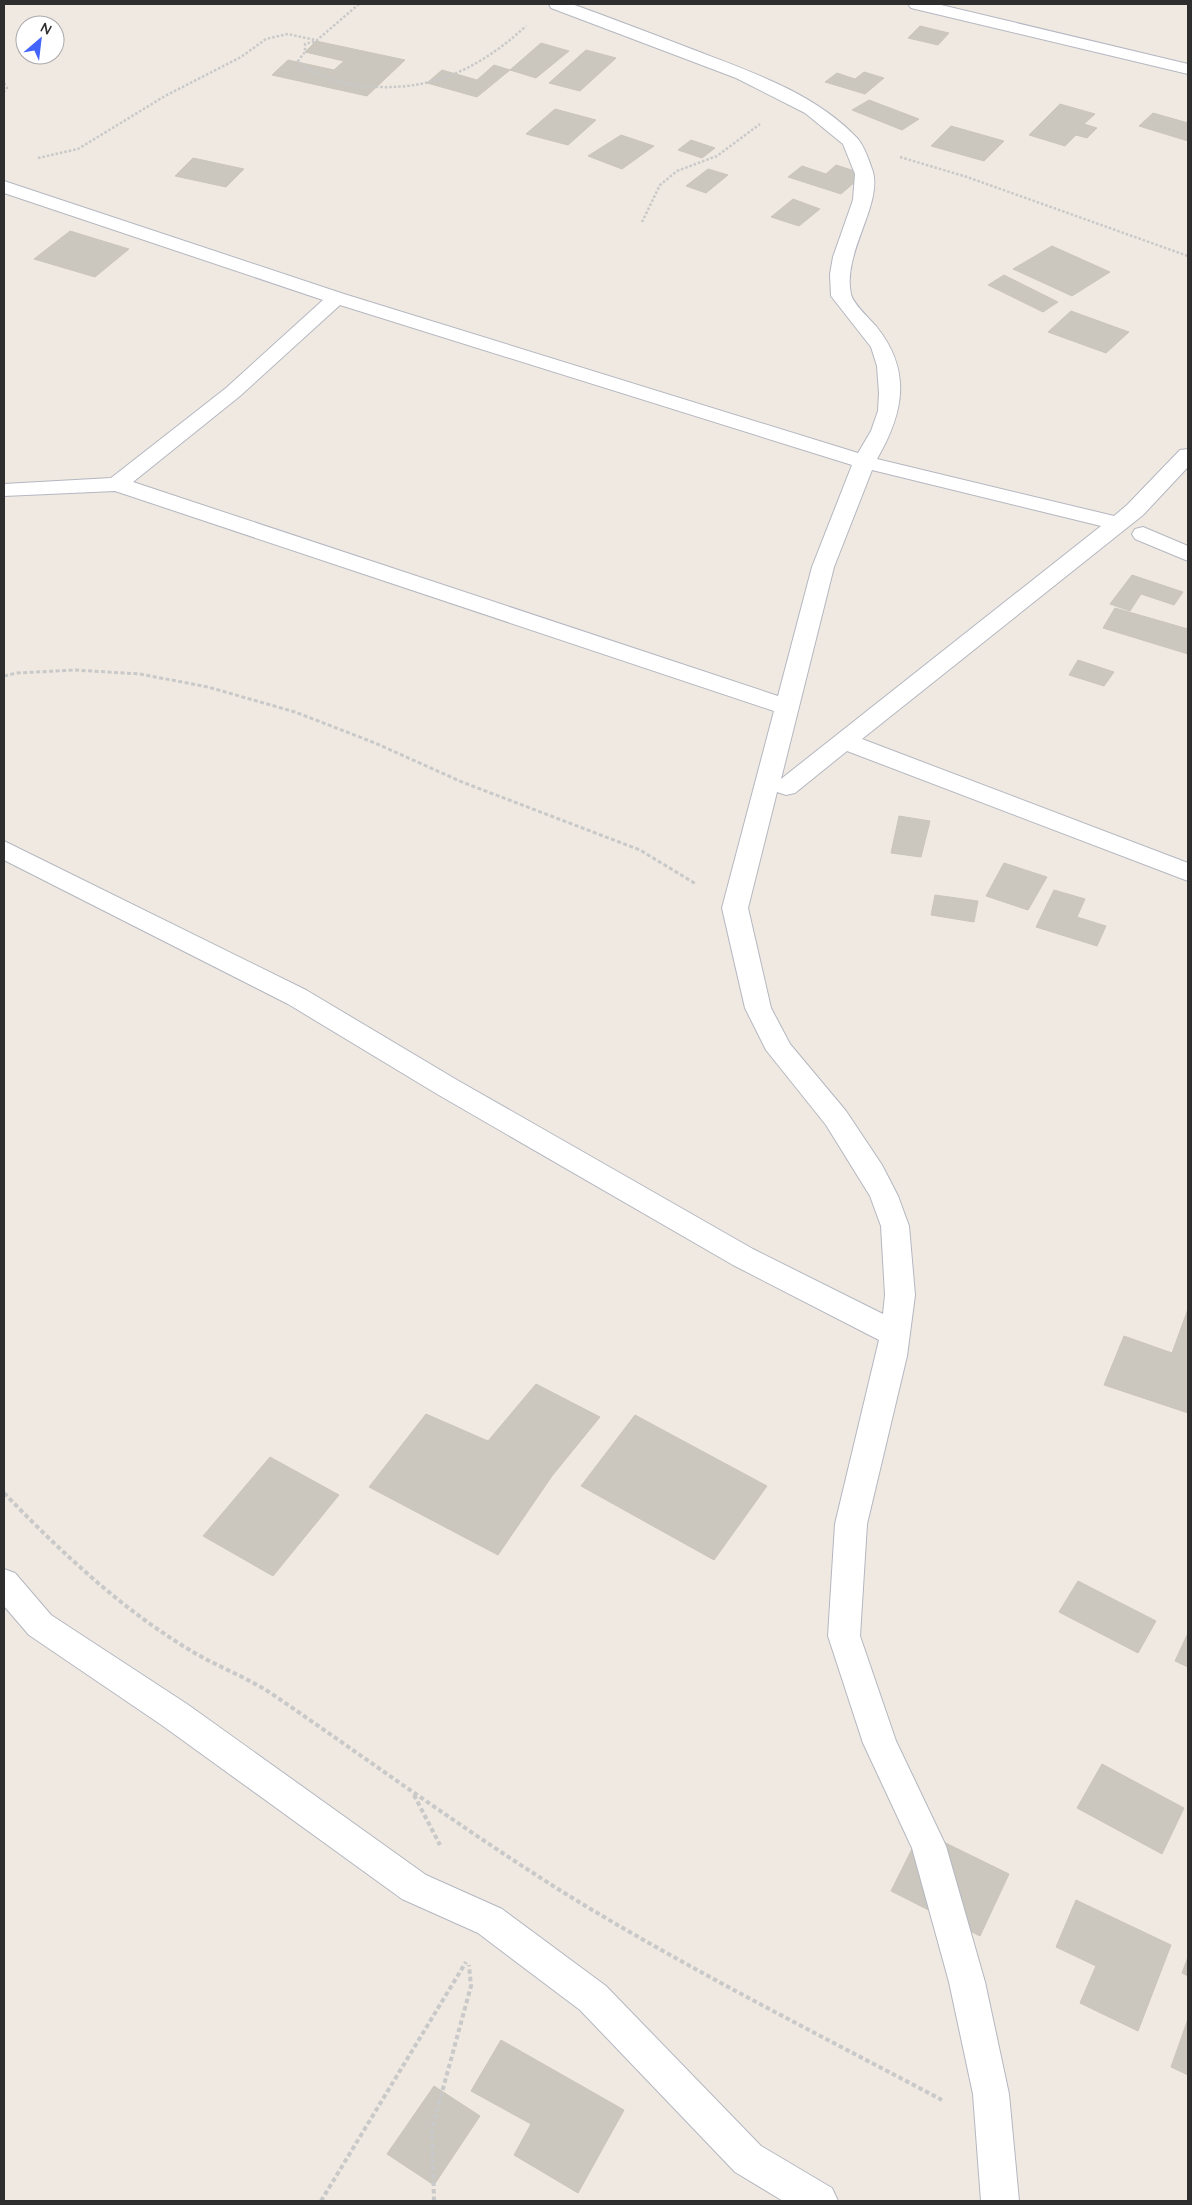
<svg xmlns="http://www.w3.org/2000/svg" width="1192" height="2205" font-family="Quicksand,sans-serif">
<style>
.building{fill:#cbc7bf;stroke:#cbc5ba}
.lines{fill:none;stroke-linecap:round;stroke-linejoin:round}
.minor-casing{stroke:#b4b7c1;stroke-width:2}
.path-far2{stroke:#c9c9c9;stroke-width:2.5;stroke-dasharray:2.5 2;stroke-linecap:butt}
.path-far1{stroke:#c9c9c9;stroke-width:3;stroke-dasharray:4 2.5;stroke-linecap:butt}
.path{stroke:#c9c9c9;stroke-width:4;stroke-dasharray:4.5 3;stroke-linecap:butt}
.minor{fill:#fff;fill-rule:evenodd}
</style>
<rect width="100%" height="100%" fill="#efe9e1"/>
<g class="building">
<path d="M 920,26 L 949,33 L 938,45 L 908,38 Z"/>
<path d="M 316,41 L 405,60 L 367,96 L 272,75 L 288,60 L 334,70 L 344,61 L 305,52 Z"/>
<path d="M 541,43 L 569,51 L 536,78 L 510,70 Z"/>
<path d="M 586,50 L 616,58 L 580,91 L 549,83 Z"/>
<path d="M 494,65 L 510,70 L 477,97 L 427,83 L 442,70 L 477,80 Z"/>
<path d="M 864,72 L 884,78 L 865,94 L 825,82 L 837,73 L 855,79 Z"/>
<path d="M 869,100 L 919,119 L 902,130 L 852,110 Z"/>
<path d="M 1060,104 L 1095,114 L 1084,124 L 1097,128 L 1087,138 L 1076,135 L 1065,146 L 1029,135 Z"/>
<path d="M 555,109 L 596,120 L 568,145 L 526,134 Z"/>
<path d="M 1153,113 L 1188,123 L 1188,141 L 1139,126 Z"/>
<path d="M 951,126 L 1004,141 L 984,161 L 931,146 Z"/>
<path d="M 621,135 L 654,146 L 622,169 L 588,156 Z"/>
<path d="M 691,140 L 715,148 L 702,158 L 678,150 Z"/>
<path d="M 193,158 L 244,169 L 226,187 L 175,176 Z"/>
<path d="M 836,165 L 864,174 L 841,194 L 788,177 L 802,166 L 826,174 Z"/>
<path d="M 708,169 L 728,175 L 706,193 L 686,186 Z"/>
<path d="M 793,199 L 820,209 L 799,226 L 771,217 Z"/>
<path d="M 70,231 L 129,249 L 95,277 L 34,259 Z"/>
<path d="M 1052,246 L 1110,272 L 1072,296 L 1013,269 Z"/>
<path d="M 1004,275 L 1058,302 L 1043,312 L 988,285 Z"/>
<path d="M 1071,311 L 1129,332 L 1106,353 L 1048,332 Z"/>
<path d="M 1132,575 L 1183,592 L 1174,605 L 1141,594 L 1130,611 L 1110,604 Z"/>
<path d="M 1115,608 L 1188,629 L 1188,654 L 1103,628 Z"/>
<path d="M 1078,660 L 1114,672 L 1104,686 L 1069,675 Z"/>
<path d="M 899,816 L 930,821 L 921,857 L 891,853 Z"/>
<path d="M 1004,863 L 1047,877 L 1028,910 L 986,896 Z"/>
<path d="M 1054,890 L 1085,899 L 1077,917 L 1106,926 L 1097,946 L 1036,927 Z"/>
<path d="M 935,895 L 978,901 L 974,922 L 931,915 Z"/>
<path d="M 1188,1309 L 1188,1413 L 1104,1385 L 1124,1336 L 1172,1353 Z"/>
<path d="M 536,1384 L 600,1417 L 552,1476 L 488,1441 Z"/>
<path d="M 426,1414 L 488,1441 L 552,1476 L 498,1555 L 369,1487 Z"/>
<path d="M 635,1415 L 767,1486 L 714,1560 L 581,1486 Z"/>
<path d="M 270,1457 L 339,1495 L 273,1576 L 203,1536 Z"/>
<path d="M 1078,1581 L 1156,1621 L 1138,1653 L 1059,1612 Z"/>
<path d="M 1188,1633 L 1188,1667 L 1175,1661 Z"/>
<path d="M 1102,1764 L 1184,1808 L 1162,1854 L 1077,1808 Z"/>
<path d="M 921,1831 L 1009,1874 L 980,1936 L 891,1891 Z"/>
<path d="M 1076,1900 L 1171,1945 L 1138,2031 L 1080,2003 L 1096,1966 L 1056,1947 Z"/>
<path d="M 1188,1957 L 1188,1976 L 1182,1973 Z"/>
<path d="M 1188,2019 L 1188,2075 L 1171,2067 Z"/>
<path d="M 501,2040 L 624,2110 L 578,2193 L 514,2155 L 531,2124 L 471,2091 Z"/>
<path d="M 434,2086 L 480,2116 L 434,2185 L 387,2154 Z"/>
</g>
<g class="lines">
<defs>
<g id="minor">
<path d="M 549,4 L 572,4 C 611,18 650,33 689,48 C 746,70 814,92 857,138 C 864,145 870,163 873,172 C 882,206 842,254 851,294 C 853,304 869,318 876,326 C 912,371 904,412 877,459 L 1114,516 L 1127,505 L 1180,450 L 1188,449 L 1188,467 L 1143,515 L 862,739 L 1188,863 L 1188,881 L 847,751 L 795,793 L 786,795 L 777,792 L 748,908 L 771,1008 L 790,1044 L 846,1111 L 882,1165 L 898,1196 L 909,1226 L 915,1295 L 907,1356 L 867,1524 L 860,1636 L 896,1741 L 946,1846 L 985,1982 L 1009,2094 L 1019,2201 L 981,2201 L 973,2094 L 949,1982 L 912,1848 L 863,1743 L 828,1636 L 835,1524 L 879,1340 L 733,1265 L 437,1094 L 288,1004 L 4,860 L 4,841 L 306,990 L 457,1080 L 753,1249 L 883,1314 L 885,1295 L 881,1226 L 870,1196 L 826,1125 L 766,1050 L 745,1008 L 722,908 L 774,711 L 115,491 L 4,496 L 4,484 L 111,478 L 226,388 L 323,300 L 4,193 L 4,181 L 344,294 L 858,453 L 871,431 L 878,411 L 879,393 L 877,366 L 871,347 L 831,296 L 830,274 L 833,257 L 853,200 L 855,174 L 843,144 L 805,113 L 736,78 L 551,8 ZM 340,305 L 852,465 L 812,567 L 778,696 L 133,482 L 240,396 ZM 872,470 L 1101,526 L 781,779 L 834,567 Z"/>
<path d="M 908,4 L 937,4 L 1188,64 L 1188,74 L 911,8 Z"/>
<path d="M 1143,527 L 1188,546 L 1188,561 L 1135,539 L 1132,534 L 1135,529 Z"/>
<path d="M 4,1569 L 15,1573 L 51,1615 L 187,1704 L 426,1875 L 502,1909 L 606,1986 L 761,2146 L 832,2188 L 838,2201 L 783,2201 L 735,2172 L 580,2010 L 478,1933 L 402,1899 L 163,1726 L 29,1635 L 4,1606 Z"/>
</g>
</defs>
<use href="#minor" class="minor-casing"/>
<g class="path-far2">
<path d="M 359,4 L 316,41 L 305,44 L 305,52 L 298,61 C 313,75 331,80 350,84 C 421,96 475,73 526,26"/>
<path d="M 4,83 L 7,88 L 4,92"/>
<path d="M 900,157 L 967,177 L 1188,256"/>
<path d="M 38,158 L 78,149 L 165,96 L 241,57 L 266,39 L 288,34 L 315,40"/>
<path d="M 642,222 L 660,185 L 677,171 L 717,156 L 760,124"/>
</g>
<path class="path-far1" d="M 4,676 L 17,673 L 75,670 L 140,674 L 208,687 L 295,712 L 375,743 L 462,782 L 640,850 L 696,884"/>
<g class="path">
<path d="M 4,1493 C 60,1551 119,1607 188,1649 C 217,1667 250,1678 278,1698 C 374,1764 467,1832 566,1894 C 688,1969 816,2033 942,2100"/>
<path d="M 414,1795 L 440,1845"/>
<path d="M 321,2201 L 466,1962"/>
<path d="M 434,2201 L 432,2129 L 471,1986 L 469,1965"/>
</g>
<use href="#minor" class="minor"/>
</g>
<rect width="1192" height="2205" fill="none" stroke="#2e2e2e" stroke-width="10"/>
<g transform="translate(40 40) rotate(28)"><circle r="24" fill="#ffffff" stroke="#ababab"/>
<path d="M0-4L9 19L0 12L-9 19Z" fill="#4264fb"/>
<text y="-8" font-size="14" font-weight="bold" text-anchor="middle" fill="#2e2e2e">N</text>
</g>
</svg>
